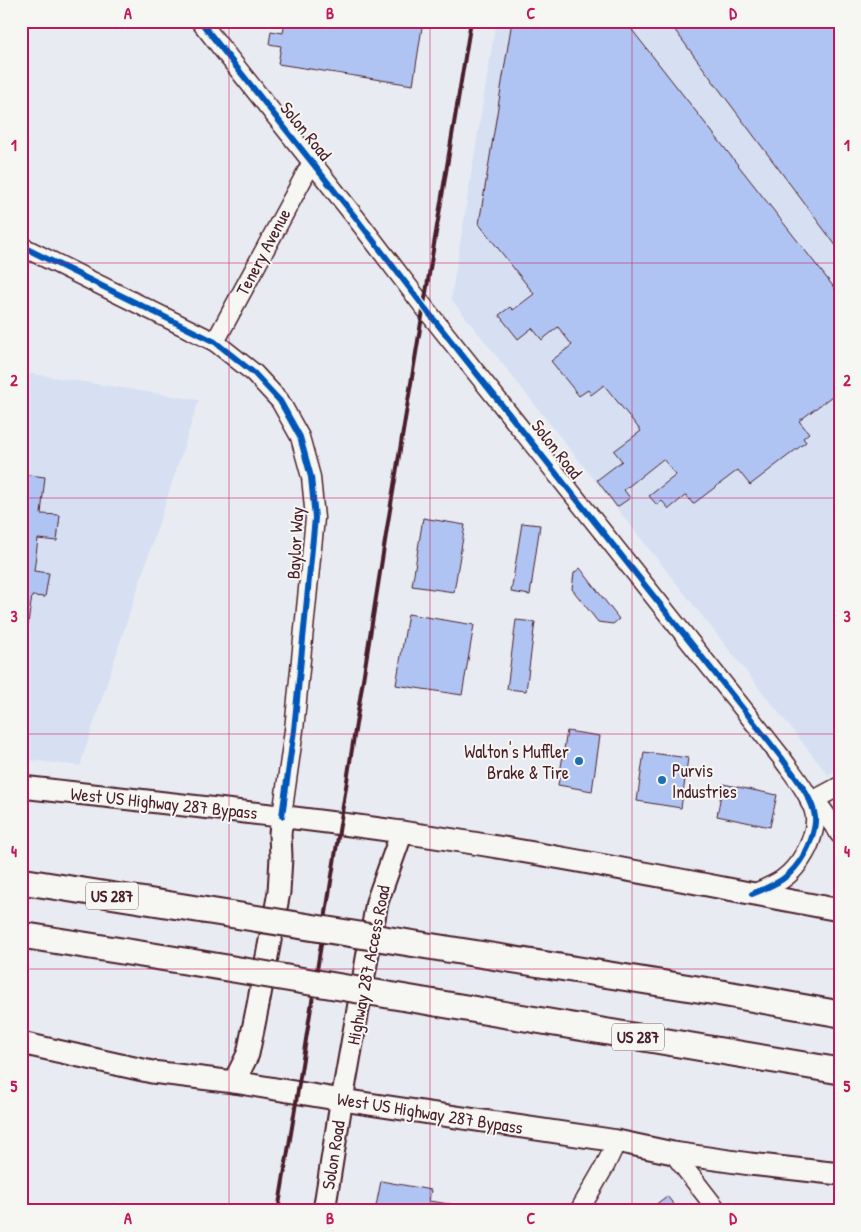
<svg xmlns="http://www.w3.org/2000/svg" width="861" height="1232" font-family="'Patrick Hand',sans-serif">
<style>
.built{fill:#d7e0f2}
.building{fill:#b0c4f3;stroke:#4a1f2b}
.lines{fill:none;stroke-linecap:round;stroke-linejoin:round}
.minor-casing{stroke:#4a1f2b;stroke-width:21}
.major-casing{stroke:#4a1f2b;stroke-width:25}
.highway-casing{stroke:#4a1f2b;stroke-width:29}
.minor{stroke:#f6f6f2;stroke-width:18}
.major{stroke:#f6f6f2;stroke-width:21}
.highway{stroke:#f6f6f2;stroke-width:25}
.rail{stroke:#4a1f2b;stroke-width:4}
.highway-bridge-casing{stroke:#4a1f2b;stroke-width:29;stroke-linecap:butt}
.highway-bridge{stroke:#f6f6f2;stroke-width:25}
.cycleway-casing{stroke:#f6f6f2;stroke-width:9}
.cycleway{stroke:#0057b8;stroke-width:6}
.grid{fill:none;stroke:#c2185b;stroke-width:1;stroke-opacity:0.55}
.poi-dot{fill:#1f6fb2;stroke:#f6f6f2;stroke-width:2}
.labels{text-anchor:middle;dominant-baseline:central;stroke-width:4;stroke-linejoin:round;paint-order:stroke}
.shield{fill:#f6f6f2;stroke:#7e6067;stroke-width:1}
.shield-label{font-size:16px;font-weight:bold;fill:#4a1f2b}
.street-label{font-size:18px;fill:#4a1f2b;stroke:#f6f6f2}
.poi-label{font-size:18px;fill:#4a1f2b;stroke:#f6f6f2;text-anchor:end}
.neatline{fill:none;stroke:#c2185b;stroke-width:2}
.grid-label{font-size:16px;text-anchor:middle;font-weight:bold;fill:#c2185b}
</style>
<rect width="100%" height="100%" fill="#e8ecf2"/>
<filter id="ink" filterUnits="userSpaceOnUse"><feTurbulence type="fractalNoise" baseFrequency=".02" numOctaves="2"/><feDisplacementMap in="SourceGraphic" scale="10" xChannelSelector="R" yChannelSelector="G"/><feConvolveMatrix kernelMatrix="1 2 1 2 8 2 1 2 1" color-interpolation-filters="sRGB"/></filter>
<g filter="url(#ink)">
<g class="built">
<path d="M 496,21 L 840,21 L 840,768 L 828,775 L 451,299 Z"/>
<path d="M 21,372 L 199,400 L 80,766 L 21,759 Z"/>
</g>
<g class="building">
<path d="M 285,21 L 423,21 L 413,85 L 278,64 L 281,46 L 269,44 L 271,31 L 283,33 Z"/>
<path d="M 512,21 L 625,21 L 840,295 L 840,390 L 799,421 L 809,433 L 803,438 L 806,442 L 750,485 L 738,470 L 693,504 L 686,495 L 669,509 L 662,501 L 657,505 L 649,496 L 676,475 L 663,459 L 624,490 L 630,498 L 617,507 L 597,480 L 622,461 L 614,451 L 641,431 L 604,385 L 591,395 L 588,390 L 579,396 L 551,361 L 572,345 L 558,327 L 542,340 L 532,328 L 518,339 L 499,315 L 510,307 L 513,310 L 534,294 L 479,224 Z"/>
<path d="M 668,21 L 840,21 L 840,251 Z"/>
<path d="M 21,474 L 45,477 L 41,514 L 60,515 L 57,541 L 38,539 L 34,571 L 49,573 L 45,597 L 32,596 L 27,630 L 21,630 Z"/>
<path d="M 423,518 L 465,525 L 454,592 L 412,586 Z"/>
<path d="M 522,523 L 540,525 L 530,595 L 511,592 Z"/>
<path d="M 580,568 L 619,619 L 613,624 L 598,622 L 572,589 L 574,573 Z"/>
<path d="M 408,614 L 474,625 L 462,695 L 396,685 Z"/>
<path d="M 516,620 L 535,622 L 526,691 L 507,689 Z"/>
<path d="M 567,731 L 600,736 L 592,791 L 558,785 Z"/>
<path d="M 644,752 L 688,758 L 681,808 L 637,801 Z"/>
<path d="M 723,784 L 777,795 L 770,827 L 717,816 Z"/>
<path d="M 381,1181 L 431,1190 L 429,1201 L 456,1205 L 456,1211 L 402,1211 L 376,1206 Z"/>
<path d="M 667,1196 L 679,1211 L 647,1211 Z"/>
</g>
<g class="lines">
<defs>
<g id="minor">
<path d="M 200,21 L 356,218 L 424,307 L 748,715 C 759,729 770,743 781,757 C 792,773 813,797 815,817 C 816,827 810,845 805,853 C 791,878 777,884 752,894"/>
<path d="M 21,246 L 215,342 L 254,373 L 280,401 L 300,437 L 311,477 L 315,518 L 294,730 L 282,816"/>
<path d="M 215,342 L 312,162"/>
<path d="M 810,802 L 840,786"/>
<path d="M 810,803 L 822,809 L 840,835"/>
<path d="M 673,1153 L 718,1211"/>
<path d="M 579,1211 L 605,1166 L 617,1141"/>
</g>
<g id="major">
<path d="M 21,787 C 148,801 275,814 401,832 C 548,853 694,883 840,910"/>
<path d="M 21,1043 L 152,1072 L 234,1082 L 342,1100 L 617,1141 L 673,1153 L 750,1164 L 840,1174"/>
<path d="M 234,1082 L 248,1054 L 258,1005 L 279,892 L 281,857 L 280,834 L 282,816"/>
<path d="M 324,1211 L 340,1110 L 342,1100 L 377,902 L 402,832"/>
</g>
<g id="highway">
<path d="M 21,881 L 203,910"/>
<path d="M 21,935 L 191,962"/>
<path d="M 447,949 L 716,992 L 840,1014"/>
<path d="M 436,1003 L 840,1071"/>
</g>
</defs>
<use href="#minor" class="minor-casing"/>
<use href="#major" class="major-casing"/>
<use href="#highway" class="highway-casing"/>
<use href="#minor" class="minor"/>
<use href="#major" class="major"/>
<use href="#highway" class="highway"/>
<path class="rail" d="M 278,1211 L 294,1115 L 388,522 L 471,21"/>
<defs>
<g id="highway-bridge">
<path d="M 203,910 L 447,949"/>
<path d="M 191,962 L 436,1003"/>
</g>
</defs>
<use href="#highway-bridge" class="highway-bridge-casing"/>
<use href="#highway-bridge" class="highway-bridge"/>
<defs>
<g id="cycleway">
<path d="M 200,21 L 356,218 L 424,307 L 748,715 C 759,729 770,743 781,757 C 792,773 813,797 815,817 C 816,827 810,845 805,853 C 791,878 777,884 752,894"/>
<path d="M 21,246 L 215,342 L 254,373 L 280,401 L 300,437 L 311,477 L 315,518 L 294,730 L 282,816"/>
</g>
</defs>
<use href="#cycleway" class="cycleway-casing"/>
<use href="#cycleway" class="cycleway"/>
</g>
</g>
<path class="grid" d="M 229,21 L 229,1211M 430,21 L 430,1211M 632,21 L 632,1211M 21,263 L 840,263M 21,498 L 840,498M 21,734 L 840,734M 21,969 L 840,969"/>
<g class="poi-dot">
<circle cx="579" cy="761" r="5"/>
<circle cx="662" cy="780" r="5"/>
</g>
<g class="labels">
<g class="shield">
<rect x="86" y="882.5" width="52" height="27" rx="4"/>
<rect x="612" y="1023.5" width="52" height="27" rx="4"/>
</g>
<g class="shield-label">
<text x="112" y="896">US 287</text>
<text x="638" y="1037">US 287</text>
</g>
<g class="street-label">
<text transform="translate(306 131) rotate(51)">Solon Road</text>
<text transform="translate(263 252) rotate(-62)">Tenery Avenue</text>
<text transform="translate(557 449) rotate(52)">Solon Road</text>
<text transform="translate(295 543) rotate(-87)">Baylor Way</text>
<text transform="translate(164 803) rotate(6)">West US Highway 287 Bypass</text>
<text transform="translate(368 965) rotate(-79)">Highway 287 Access Road</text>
<text transform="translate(430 1113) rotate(9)">West US Highway 287 Bypass</text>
<text transform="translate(333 1155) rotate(-81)">Solon Road</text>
</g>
<g class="poi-label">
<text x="569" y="751">Walton's Muffler<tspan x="569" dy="21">Brake &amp; Tire</tspan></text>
<text x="672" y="770" text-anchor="start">Purvis<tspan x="672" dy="21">Industries</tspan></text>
</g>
</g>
<rect width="861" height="1232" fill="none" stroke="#f6f6f2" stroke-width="55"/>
<rect x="28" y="28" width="806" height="1176" class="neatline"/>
<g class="grid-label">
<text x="128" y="19">A</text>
<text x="330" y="19">B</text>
<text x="531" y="19">C</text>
<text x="733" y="19">D</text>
<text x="14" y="151">1</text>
<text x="847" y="151">1</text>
<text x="14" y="386">2</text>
<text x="847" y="386">2</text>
<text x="14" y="622">3</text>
<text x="847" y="622">3</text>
<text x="14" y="857">4</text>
<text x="847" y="857">4</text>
<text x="14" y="1092">5</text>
<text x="847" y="1092">5</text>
<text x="128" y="1224">A</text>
<text x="330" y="1224">B</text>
<text x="531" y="1224">C</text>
<text x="733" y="1224">D</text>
</g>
</svg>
